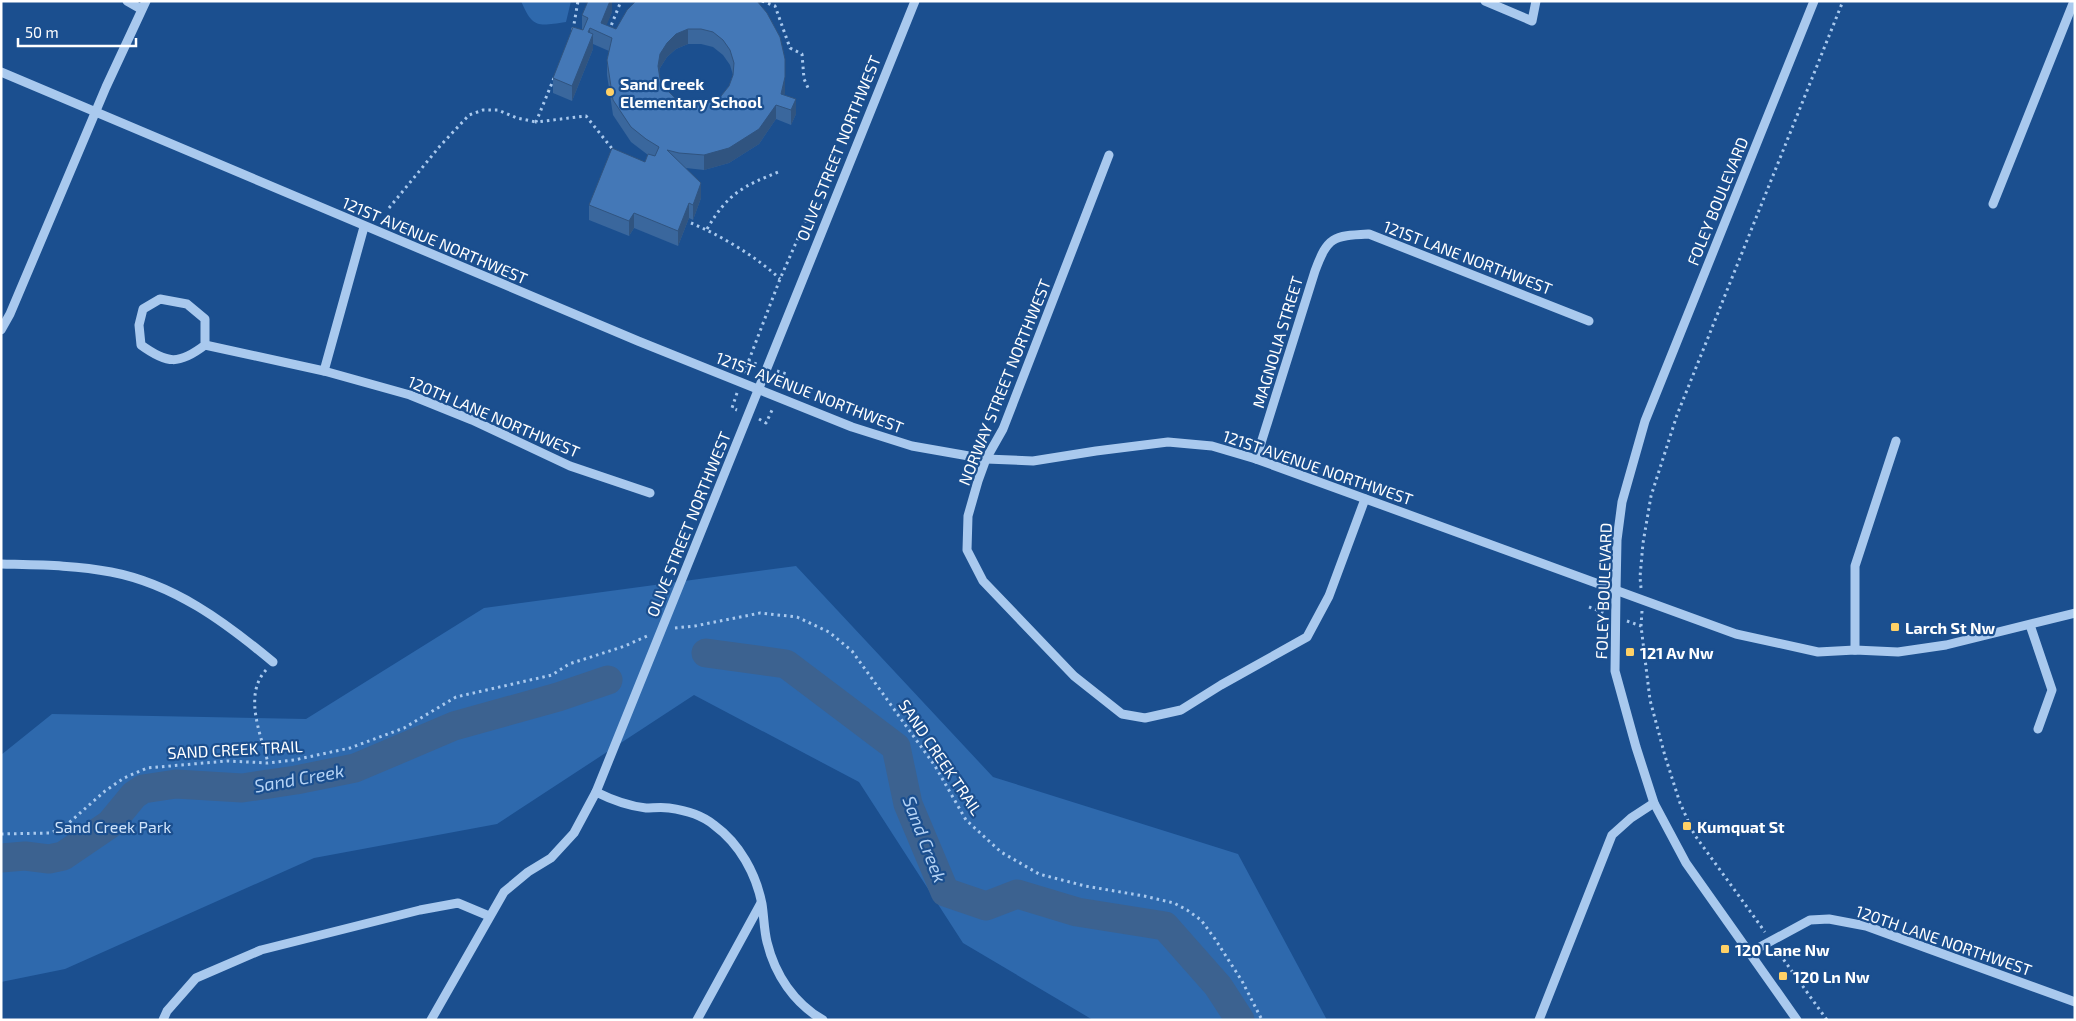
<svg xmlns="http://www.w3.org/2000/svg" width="2076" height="1021" font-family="'Exo 2',sans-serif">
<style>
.green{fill:#2e69ad}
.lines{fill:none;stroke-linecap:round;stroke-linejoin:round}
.river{stroke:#3c6290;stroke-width:29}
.path{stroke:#a9c9ee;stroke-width:3;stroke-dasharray:2.5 4;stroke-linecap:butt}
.minor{stroke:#a9c9ee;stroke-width:9}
.wall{fill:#3a679d;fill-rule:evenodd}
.shaded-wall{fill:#305480}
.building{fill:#4478b7;stroke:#305480;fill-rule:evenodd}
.poi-dot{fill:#ffd166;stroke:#1b4f8f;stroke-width:2}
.labels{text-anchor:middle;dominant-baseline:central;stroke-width:4.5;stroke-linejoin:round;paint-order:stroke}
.poi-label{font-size:16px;font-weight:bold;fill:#fff;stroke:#1b4f8f;text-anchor:start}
.street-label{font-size:16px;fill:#fff;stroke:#1b4f8f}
.park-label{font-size:16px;fill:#cfe3fa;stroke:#1b4f8f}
.water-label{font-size:18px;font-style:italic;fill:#b5d3f5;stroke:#1b4f8f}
</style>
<rect width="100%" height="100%" fill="#1b4f8f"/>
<g class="green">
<path d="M 521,1 L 571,1 L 566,22 C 538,26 533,29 521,1 Z"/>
<path d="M 796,566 L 993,777 L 1238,854 L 1327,1020 L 1093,1020 L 963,943 L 859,782 L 694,695 L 497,824 L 314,858 L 65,969 L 1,982 L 1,755 L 52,714 L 306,719 L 484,608 Z"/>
</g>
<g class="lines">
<g class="river">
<path d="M 706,653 L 786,664 L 896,747 L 908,804 L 945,892 L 986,906 L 1017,894 L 1077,912 L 1165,926 L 1218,986 L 1240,1020"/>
<path d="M 1,858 L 25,856 L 49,859 L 63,856 L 110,824 L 134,795 L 143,789 L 176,784 L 242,788 L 296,780 L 355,768 L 454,726 L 558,697 L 608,680"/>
</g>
<g class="path">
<path d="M 762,1 L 775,6 L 790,48 L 802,54 L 804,79 L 809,90"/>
<path d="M 573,30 L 578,1"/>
<path d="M 609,31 L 621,1"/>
<path d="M 554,78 L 536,122 L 586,116 L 614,151"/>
<path d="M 389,208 L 440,146 L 469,115 L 483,110 L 498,110 L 517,118 L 536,122"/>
<path d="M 691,223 C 720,235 757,257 780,279"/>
<path d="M 707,229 C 728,193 743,186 781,171"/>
<path d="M 748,361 L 757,364"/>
<path d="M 777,371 L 787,374 L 782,386"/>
<path d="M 744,373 L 780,279 L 814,202"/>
<path d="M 737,393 L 732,408 L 737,410"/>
<path d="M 759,419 L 766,423 L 773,408"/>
<path d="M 1641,588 L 1640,577 L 1643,543 L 1651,496 L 1677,415 L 1843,1"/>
<path d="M 1589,607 L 1605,613"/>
<path d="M 1642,611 L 1641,626 L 1650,700 L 1665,756 L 1680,803 L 1694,834 L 1765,932"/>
<path d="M 1627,621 L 1641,626"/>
<path d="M 675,628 L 695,626 L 760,613 L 797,617 L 829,632 L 852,651 L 935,766 L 966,820 L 1001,852 L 1039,874 L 1085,886 L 1144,896 L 1174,903 L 1187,910 L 1201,920 L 1215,939 L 1242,981 L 1262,1020"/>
<path d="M 266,670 C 243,695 261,735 268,763"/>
<path d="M 1,834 L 50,833 L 63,828 L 105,791 L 124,778 L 147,768 L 227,761 L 268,763 L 294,760 L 350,748 L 404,728 L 456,697 L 552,675 L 569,664 L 625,646 L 647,636"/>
<path d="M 1776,949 L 1827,1020"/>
</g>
<g class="minor">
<path d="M 127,1 L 141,9"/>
<path d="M 1485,1 L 1532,21 L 1536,1"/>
<path d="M 1,72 L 638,341 L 852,427 L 912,446 L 986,459 L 1033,461 L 1096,451 L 1168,442 L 1212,446 L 1256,459 L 1736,634 L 1818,652 L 1855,650 L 1898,652 L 1946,645 L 2075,613"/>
<path d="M 1109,155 L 1003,429 L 986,459 L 978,481 L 968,516 L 967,550 L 983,581 L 1074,676 L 1122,714 L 1145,718 L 1181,710 L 1221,685 L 1307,637 L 1329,596 L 1365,499"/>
<path d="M 1993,204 L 2074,1"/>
<path d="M 160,299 L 187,304 L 205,319 L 205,345 C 179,365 167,364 141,345 L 139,325 L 143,309 Z"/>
<path d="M 1,330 L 10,314 L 106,87 L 146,1"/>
<path d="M 205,345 L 324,371 L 410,395 L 472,420 L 570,466 L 650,493"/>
<path d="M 324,371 L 364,227"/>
<path d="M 1256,459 L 1315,271 C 1328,236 1333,236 1369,234 L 1589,321"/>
<path d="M 1,564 C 38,565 75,565 111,572 C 174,584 225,622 273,662"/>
<path d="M 2030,625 L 2052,690 L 2038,729"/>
<path d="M 1855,650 L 1855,566 L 1896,441"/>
<path d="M 596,792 C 612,800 628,806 646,808 C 653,808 661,807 669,808 C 684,810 702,815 714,825 C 740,844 756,874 762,904 C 764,917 764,930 767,942 C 775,975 794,1003 823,1020"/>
<path d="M 1749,953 L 1810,920 L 1829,919 L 1866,926 L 2075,1002"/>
<path d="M 163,1020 L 167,1011 L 196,978 L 261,950 L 420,910 L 458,903 L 489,916"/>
<path d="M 431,1020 L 504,892 L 528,872 L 551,858 L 574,833 L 596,792 L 915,1"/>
<path d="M 697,1020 L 761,903"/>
<path d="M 1539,1020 L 1612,835 L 1631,818 L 1654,803"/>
<path d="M 1797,1020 L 1686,863 L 1654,803 L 1636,747 L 1615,671 L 1616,591 L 1617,540 L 1622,502 L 1645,421 L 1814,1"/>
</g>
</g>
<path class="wall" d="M 612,1 L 612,12 L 606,25 L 616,29 L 757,1 L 785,92 L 784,95 L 796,114 L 791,125 L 776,119 L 759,144 L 729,163 L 704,170 L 686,168 L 701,198 L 693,220 L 689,218 L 678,246 L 634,228 L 629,236 L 589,220 L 589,205 L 645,162 L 648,155 L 631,142 L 613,115 L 607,75 L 607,60 L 609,51 L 593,44 L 593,49 L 572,101 L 553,93 L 553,78 L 582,30 L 582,15 ZM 688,44 L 701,44 L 713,47 L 723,55 L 730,65 L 733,75 L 729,86 L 721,96 L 710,102 L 698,104 L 686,103 L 675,98 L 666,89 L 660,79 L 659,74 L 660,68 L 667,57 L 676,49 Z"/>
<g class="shaded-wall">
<path d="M 610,1 L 612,1 L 612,12 L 603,34 L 601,23 Z"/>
<path d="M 590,28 L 590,43 L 593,34 L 593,49 L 572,101 L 572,86 Z"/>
<path d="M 688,29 L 688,44 L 676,49 L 667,57 L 660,68 L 658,81 L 658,66 L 660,54 L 667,43 L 676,34 Z"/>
<path d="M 785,77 L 785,92 L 782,107 L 781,94 Z"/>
<path d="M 796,99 L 796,114 L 791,125 L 791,110 Z"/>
<path d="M 776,105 L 776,119 L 759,144 L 729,163 L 704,170 L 704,155 Z"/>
<path d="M 701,183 L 701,198 L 693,220 L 693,205 Z"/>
<path d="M 689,203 L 689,218 L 678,246 L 678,231 Z"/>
<path d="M 634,213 L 634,228 L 629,236 L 629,221 Z"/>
</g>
<path class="building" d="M 588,1 L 610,1 L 601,23 L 616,29 L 627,10 L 636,1 L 757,1 L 767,13 L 780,37 L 785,59 L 785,77 L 781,94 L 796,99 L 791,110 L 776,105 L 759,129 L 729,148 L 704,155 L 679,153 L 667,150 L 701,183 L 693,205 L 689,203 L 678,231 L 634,213 L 629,221 L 589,205 L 612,148 L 645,162 L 648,154 L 655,156 L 659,147 L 646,139 L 631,127 L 613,100 L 607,60 L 612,38 L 590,28 L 588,32 L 593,34 L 572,86 L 553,78 L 573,27 L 583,30 L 588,18 L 582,15 ZM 688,29 L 701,29 L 713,32 L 723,40 L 730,50 L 734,63 L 733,75 L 729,86 L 721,96 L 710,102 L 698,104 L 686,103 L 675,98 L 666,89 L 660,79 L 658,66 L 660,54 L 667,43 L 676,34 Z"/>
<g class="poi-dot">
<circle cx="610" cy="92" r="5"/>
<rect x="1890" y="622" width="10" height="10" rx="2.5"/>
<rect x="1625" y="647" width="10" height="10" rx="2.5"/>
<rect x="1682" y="821" width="10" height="10" rx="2.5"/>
<rect x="1720" y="944" width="10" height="10" rx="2.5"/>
<rect x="1778" y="971" width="10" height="10" rx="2.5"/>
</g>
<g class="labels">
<g class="poi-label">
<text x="620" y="83">Sand Creek<tspan x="620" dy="18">Elementary School</tspan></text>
<text x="1905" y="627">Larch St Nw</text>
<text x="1640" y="652">121 Av Nw</text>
<text x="1697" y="826">Kumquat St</text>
<text x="1735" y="949">120 Lane Nw</text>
<text x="1793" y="976">120 Ln Nw</text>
</g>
<g class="street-label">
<text transform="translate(838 148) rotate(-68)">OLIVE STREET NORTHWEST</text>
<text transform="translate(1717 201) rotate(-68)">FOLEY BOULEVARD</text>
<text transform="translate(435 240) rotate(23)">121ST AVENUE NORTHWEST</text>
<text transform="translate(1468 257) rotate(21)">121ST LANE NORTHWEST</text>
<text transform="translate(1277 342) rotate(-73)">MAGNOLIA STREET</text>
<text transform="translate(1004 382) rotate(-68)">NORWAY STREET NORTHWEST</text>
<text transform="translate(810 392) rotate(21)">121ST AVENUE NORTHWEST</text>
<text transform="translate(494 416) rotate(23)">120TH LANE NORTHWEST</text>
<text transform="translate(1318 467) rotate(19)">121ST AVENUE NORTHWEST</text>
<text transform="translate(688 524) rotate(-68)">OLIVE STREET NORTHWEST</text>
<text transform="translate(1603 591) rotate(-88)">FOLEY BOULEVARD</text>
<text transform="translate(235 749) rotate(-3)">SAND CREEK TRAIL</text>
<text transform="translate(941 757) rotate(56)">SAND CREEK TRAIL</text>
<text transform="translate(1944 940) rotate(19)">120TH LANE NORTHWEST</text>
</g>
<g class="park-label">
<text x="113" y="826">Sand Creek Park</text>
</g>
<g class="water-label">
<text transform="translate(299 778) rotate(-10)">Sand Creek</text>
<text transform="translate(925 839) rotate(69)">Sand Creek</text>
</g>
</g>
<rect width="2076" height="1021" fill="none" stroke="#ffffff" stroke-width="5"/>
<path d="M18 38v8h118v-8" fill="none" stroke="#ffffff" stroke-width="2.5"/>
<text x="25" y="38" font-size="15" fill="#ffffff" stroke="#1b4f8f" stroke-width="4" paint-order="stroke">50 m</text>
</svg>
